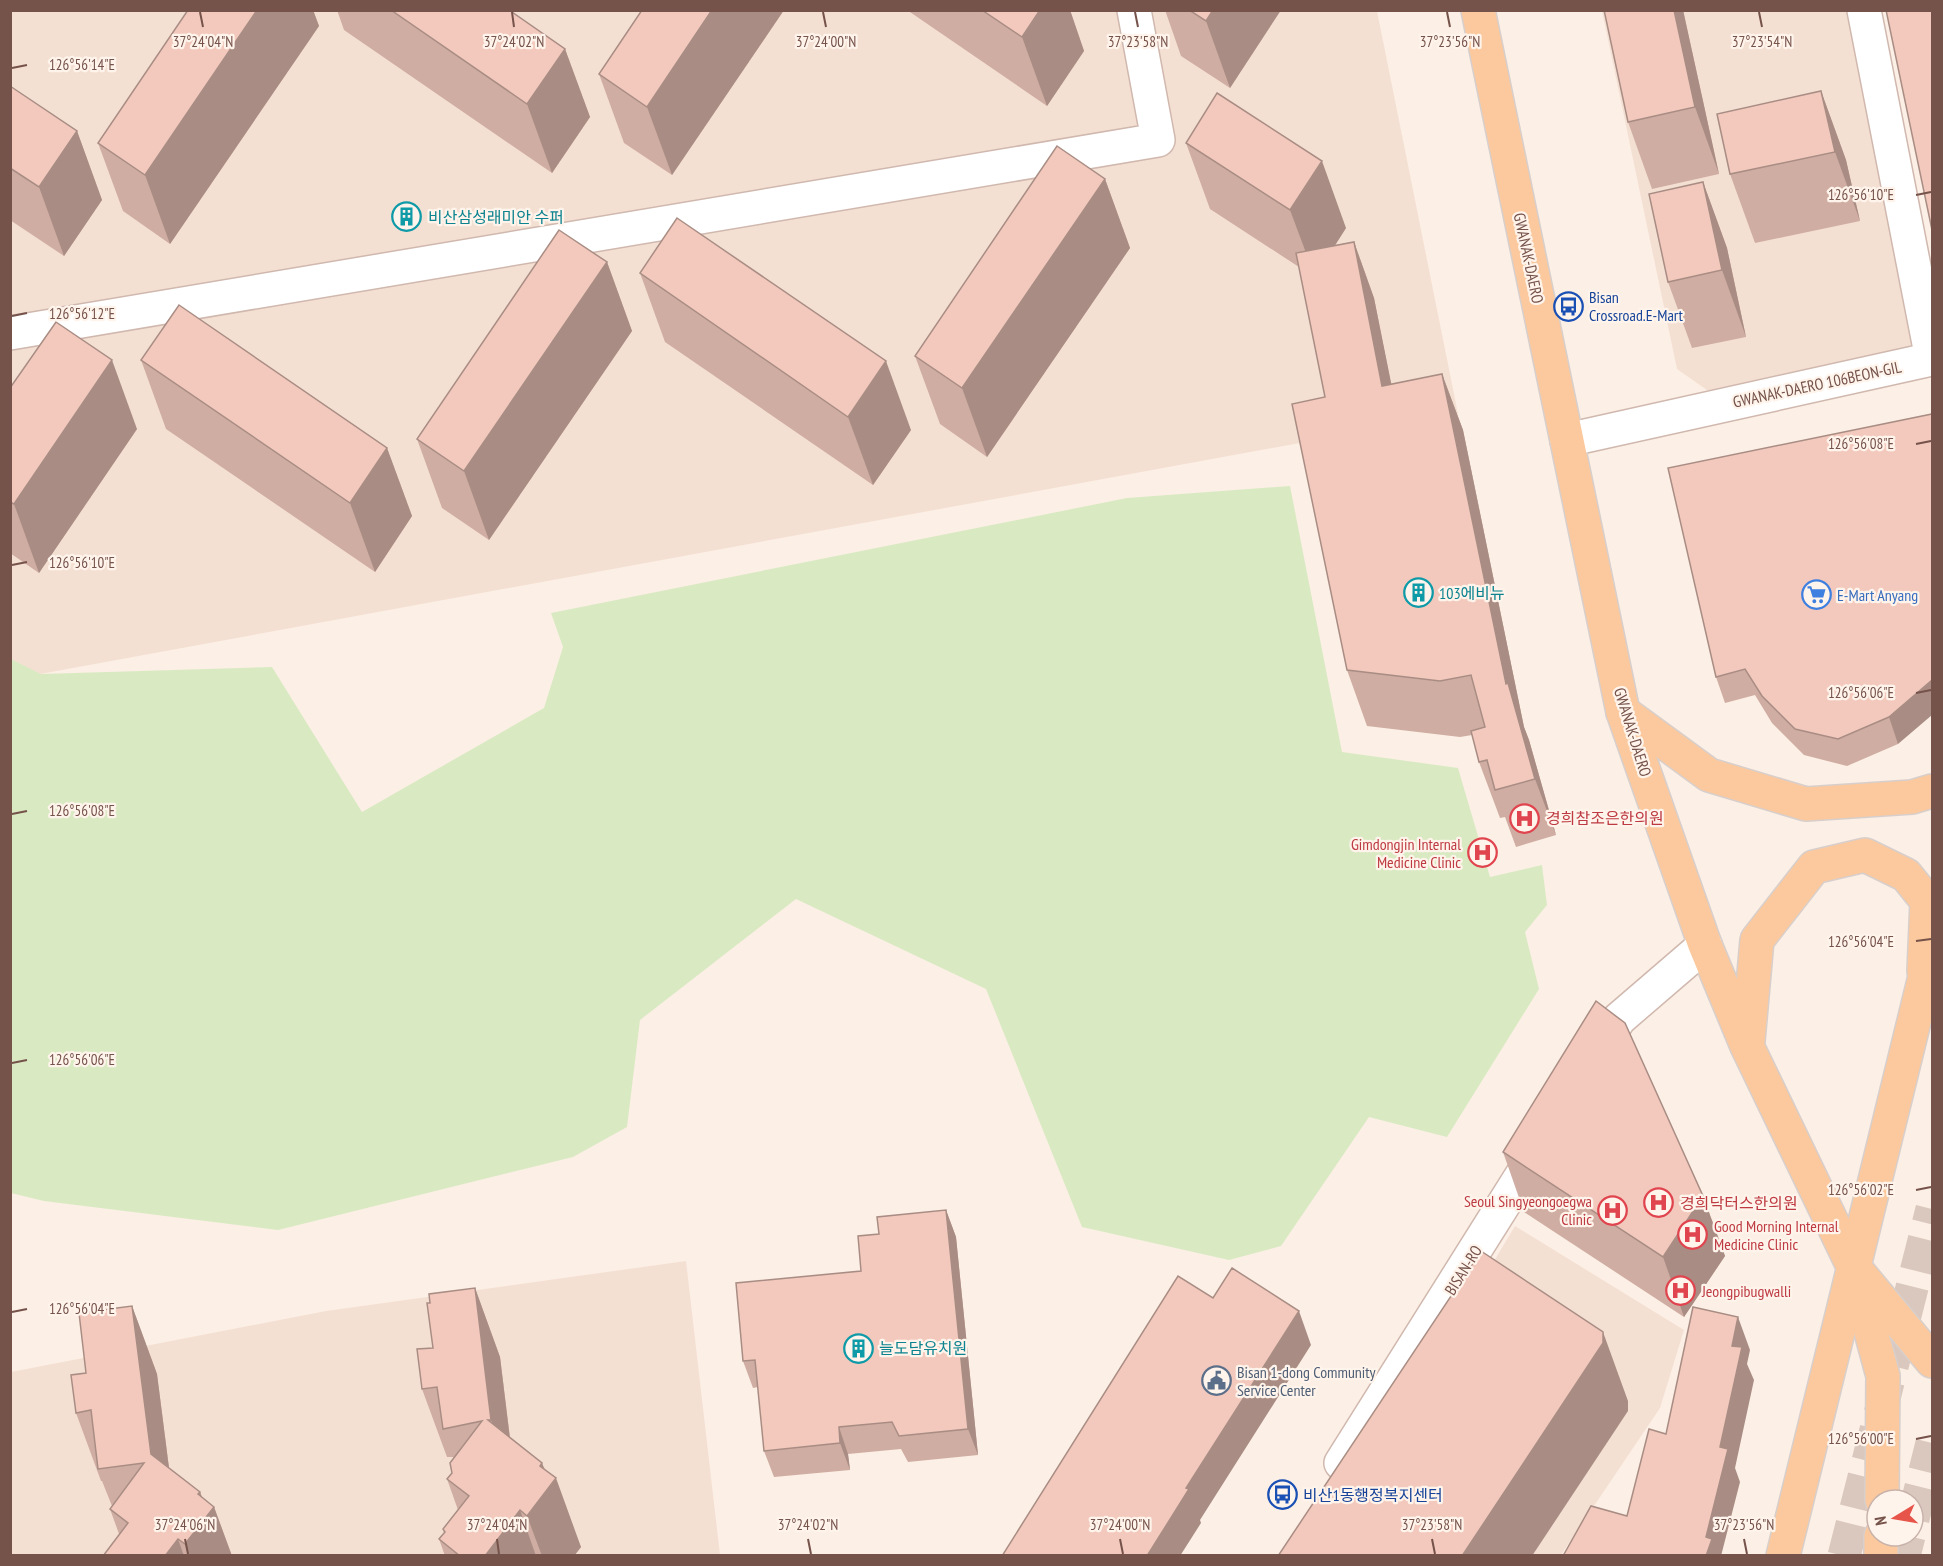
<svg xmlns="http://www.w3.org/2000/svg" width="1943" height="1566" font-family="'PT Sans Narrow','Noto Sans KR',sans-serif">
<style>
.residential{fill:#f4e0d3}
.green{fill:#d9eac3}
.lines{fill:none;stroke-linecap:round;stroke-linejoin:round}
.major-tunnel{stroke:#dac8be;stroke-width:33;stroke-dasharray:33 16;stroke-linecap:butt}
.minor-casing{stroke:#d0b8ae;stroke-width:36}
.major-casing{stroke:#d8cfcc;stroke-width:36}
.minor{stroke:#fff;stroke-width:33}
.major{stroke:#fbc99d;stroke-width:33}
.wall{fill:#d0ada2}
.shaded-wall{fill:#a98d84}
.building{fill:#f2c9bc;stroke:#a98d84;stroke-width:1.5}
.ticks{fill:none;stroke:#75524a;stroke-width:2}
.labels{text-anchor:middle;dominant-baseline:central;stroke-width:4.5;stroke-linejoin:round;paint-order:stroke}
.culture-label{font-size:16px;fill:#0d838f;stroke:#fff4eb;text-anchor:start}
.street-label{font-size:16px;fill:#75524a;stroke:#fff4eb}
.transit-label{font-size:16px;fill:#164399;stroke:#fff4eb;text-anchor:start}
.shop-label{font-size:16px;fill:#366cbe;stroke:#fff4eb;text-anchor:start}
.health-label{font-size:16px;fill:#be3a42;stroke:#fff4eb;text-anchor:start}
.service-label{font-size:16px;fill:#4e5e75;stroke:#fff4eb;text-anchor:start}
.ticks-label{font-size:15px;text-anchor:middle;fill:#75524a;stroke:#fff4eb;stroke-width:4.5;stroke-linejoin:round;paint-order:stroke}
</style>
<rect width="100%" height="100%" fill="#fcefe5"/>
<g class="residential">
<path d="M 19,10 L 1377,11 L 1458,414 L 40,674 L 10,659 L 10,12 Z"/>
<path d="M 1602,11 L 1851,11 L 1925,363 L 1714,395 L 1677,369 Z"/>
<path d="M 1515,1226 L 1684,1330 L 1660,1408 L 1561,1555 L 1317,1556 Z"/>
<path d="M 686,1261 L 720,1555 L 11,1556 L 11,1372 L 326,1311 Z"/>
</g>
<path class="green" d="M 1290,486 L 1342,752 L 1458,768 L 1490,877 L 1542,865 L 1547,905 L 1525,932 L 1539,989 L 1447,1137 L 1369,1117 L 1281,1246 L 1229,1260 L 1082,1227 L 986,989 L 796,899 L 640,1020 L 627,1127 L 573,1157 L 278,1230 L 44,1201 L 11,1193 L 11,659 L 41,674 L 272,667 L 362,812 L 544,708 L 563,647 L 551,613 L 1127,498 Z"/>
<g class="lines">
<g class="major-tunnel">
<path d="M 1913,1519 L 1932,1443"/>
<path d="M 1844,1556 L 1932,1209"/>
<path d="M 1904,1556 L 1909,1536"/>
</g>
<defs>
<g id="minor">
<path d="M 10,333 L 1158,140 L 1134,10"/>
<path d="M 1567,440 L 1932,359 L 1864,10"/>
<path d="M 1596,1056 L 1619,1019 L 1705,945"/>
<path d="M 1341,1463 L 1539,1148"/>
</g>
<g id="major">
<path d="M 1478,10 L 1623,712 L 1705,945 L 1747,1046 L 1853,1266 L 1932,1361"/>
<path d="M 1623,712 L 1709,775 L 1806,804 L 1912,797 L 1932,791"/>
<path d="M 1748,1041 L 1757,940 L 1814,867 L 1865,855 L 1906,875 L 1927,901 L 1924,971"/>
<path d="M 1856,1277 L 1883,1376 L 1882,1500"/>
<path d="M 1783,1556 L 1932,948"/>
<path d="M 1881,1556 L 1881,1536"/>
</g>
</defs>
<use href="#minor" class="minor-casing"/>
<use href="#major" class="major-casing"/>
<use href="#minor" class="minor"/>
<use href="#major" class="major"/>
</g>
<g class="wall">
<path d="M 188,10 L 313,10 L 319,26 L 170,244 L 123,211 L 98,143 Z"/>
<path d="M 337,10 L 509,10 L 565,49 L 590,117 L 552,173 L 344,30 Z"/>
<path d="M 642,10 L 784,10 L 672,175 L 624,143 L 599,74 Z"/>
<path d="M 907,10 L 1070,10 L 1084,51 L 1047,106 Z"/>
<path d="M 1165,10 L 1281,10 L 1230,88 L 1181,56 Z"/>
<path d="M 1683,10 L 1719,174 L 1652,189 L 1628,122 Z"/>
<path d="M 10,86 L 77,131 L 102,200 L 64,256 L 10,220 Z"/>
<path d="M 1821,91 L 1846,160 L 1860,221 L 1755,243 L 1730,174 Z"/>
<path d="M 1186,143 L 1346,228 L 1335,245 L 1354,242 L 1374,298 L 1391,384 L 1442,374 L 1463,430 L 1524,727 L 1529,740 L 1556,835 L 1516,847 L 1505,817 L 1500,818 L 1479,762 L 1472,735 L 1460,737 L 1367,726 L 1347,670 L 1325,397 L 1299,267 L 1210,209 Z"/>
<path d="M 1105,179 L 1130,248 L 987,457 L 940,424 L 915,356 Z"/>
<path d="M 1703,182 L 1727,248 L 1746,337 L 1692,348 L 1668,282 Z"/>
<path d="M 607,262 L 632,331 L 489,540 L 442,508 L 417,439 Z"/>
<path d="M 640,273 L 911,430 L 873,485 L 665,342 Z"/>
<path d="M 141,360 L 387,448 L 412,516 L 375,572 L 166,429 Z"/>
<path d="M 10,388 L 137,429 L 39,573 L 10,553 Z"/>
<path d="M 1932,414 L 1898,744 L 1847,766 L 1804,755 L 1772,723 L 1755,695 L 1725,703 L 1716,677 Z"/>
<path d="M 1503,1152 L 1703,1196 L 1725,1256 L 1684,1317 L 1524,1212 Z"/>
<path d="M 946,1210 L 956,1237 L 978,1455 L 908,1462 L 901,1449 L 848,1454 L 850,1470 L 774,1477 L 764,1451 L 758,1387 L 753,1388 L 743,1361 L 861,1271 L 879,1234 Z"/>
<path d="M 475,1288 L 500,1357 L 510,1438 L 542,1463 L 581,1547 L 574,1556 L 445,1556 L 439,1539 L 444,1533 L 443,1529 L 458,1510 L 447,1479 L 452,1473 L 454,1459 L 453,1457 L 447,1457 L 422,1389 L 433,1348 L 430,1303 Z"/>
<path d="M 132,1306 L 157,1374 L 169,1468 L 200,1492 L 202,1497 L 214,1507 L 232,1556 L 103,1556 L 119,1534 L 110,1509 L 112,1506 L 102,1481 L 101,1481 L 76,1413 L 86,1373 Z"/>
</g>
<g class="shaded-wall">
<path d="M 257,10 L 313,10 L 319,26 L 170,244 L 145,175 Z"/>
<path d="M 712,10 L 784,10 L 672,175 L 647,107 Z"/>
<path d="M 1040,10 L 1070,10 L 1084,51 L 1047,106 L 1022,37 Z"/>
<path d="M 1213,10 L 1281,10 L 1230,88 L 1206,21 Z"/>
<path d="M 1674,10 L 1683,10 L 1719,174 L 1695,107 Z"/>
<path d="M 565,49 L 590,117 L 552,173 L 527,104 Z"/>
<path d="M 1821,91 L 1846,160 L 1860,221 L 1835,152 Z"/>
<path d="M 77,131 L 102,200 L 64,256 L 39,187 Z"/>
<path d="M 1322,161 L 1346,228 L 1315,277 L 1290,210 Z"/>
<path d="M 1105,179 L 1130,248 L 987,457 L 962,388 Z"/>
<path d="M 1703,182 L 1727,248 L 1746,337 L 1722,270 Z"/>
<path d="M 1354,242 L 1374,298 L 1403,442 L 1382,386 Z"/>
<path d="M 607,262 L 632,331 L 489,540 L 464,471 Z"/>
<path d="M 112,360 L 137,429 L 39,573 L 14,504 Z"/>
<path d="M 886,361 L 911,430 L 873,485 L 848,417 Z"/>
<path d="M 1442,374 L 1463,430 L 1524,727 L 1529,740 L 1556,835 L 1535,779 L 1506,684 Z"/>
<path d="M 387,448 L 412,516 L 375,572 L 350,503 Z"/>
<path d="M 1932,680 L 1932,715 L 1898,744 L 1889,717 Z"/>
<path d="M 1703,1196 L 1725,1256 L 1684,1317 L 1663,1257 Z"/>
<path d="M 946,1210 L 956,1237 L 978,1455 L 968,1429 Z"/>
<path d="M 475,1288 L 500,1357 L 516,1488 L 491,1420 Z"/>
<path d="M 132,1306 L 157,1374 L 176,1523 L 151,1454 Z"/>
<path d="M 1299,1311 L 1311,1345 L 1200,1520 L 1201,1523 L 1180,1556 L 1147,1556 L 1186,1488 Z"/>
<path d="M 1738,1317 L 1750,1350 L 1747,1364 L 1754,1380 L 1735,1468 L 1740,1482 L 1721,1556 L 1706,1556 L 1706,1537 L 1720,1447 L 1732,1346 Z"/>
<path d="M 1603,1332 L 1628,1401 L 1628,1411 L 1532,1556 L 1462,1556 Z"/>
<path d="M 839,1427 L 848,1454 L 850,1470 L 840,1443 Z"/>
<path d="M 542,1463 L 550,1486 L 556,1478 L 581,1547 L 574,1556 L 542,1556 L 527,1516 L 540,1466 Z"/>
<path d="M 200,1492 L 208,1515 L 214,1507 L 232,1556 L 189,1556 L 185,1544 L 198,1494 Z"/>
<path d="M 520,1510 L 536,1556 L 485,1556 Z"/>
<path d="M 178,1539 L 184,1556 L 165,1556 Z"/>
</g>
<g class="building">
<path d="M 188,10 L 257,10 L 145,175 L 98,143 Z"/>
<path d="M 391,10 L 509,10 L 565,49 L 527,104 Z"/>
<path d="M 642,10 L 712,10 L 647,107 L 599,74 Z"/>
<path d="M 982,10 L 1040,10 L 1022,37 Z"/>
<path d="M 1189,10 L 1213,10 L 1206,21 Z"/>
<path d="M 1604,10 L 1674,10 L 1695,107 L 1628,122 Z"/>
<path d="M 1886,10 L 1932,10 L 1932,230 Z"/>
<path d="M 10,86 L 77,131 L 39,187 L 10,168 Z"/>
<path d="M 1821,91 L 1835,152 L 1730,174 L 1717,114 Z"/>
<path d="M 1217,93 L 1322,161 L 1290,210 L 1186,143 Z"/>
<path d="M 1057,146 L 1105,179 L 962,388 L 915,356 Z"/>
<path d="M 1703,182 L 1722,270 L 1668,282 L 1649,194 Z"/>
<path d="M 677,218 L 886,361 L 848,417 L 640,273 Z"/>
<path d="M 559,230 L 607,262 L 464,471 L 417,439 Z"/>
<path d="M 1354,242 L 1382,386 L 1442,374 L 1506,684 L 1508,683 L 1535,779 L 1495,790 L 1487,760 L 1479,762 L 1471,731 L 1485,727 L 1471,675 L 1440,681 L 1347,670 L 1292,404 L 1325,397 L 1296,253 Z"/>
<path d="M 179,305 L 387,448 L 350,503 L 141,360 Z"/>
<path d="M 56,322 L 112,360 L 14,504 L 10,502 L 10,388 Z"/>
<path d="M 1932,414 L 1932,680 L 1889,717 L 1838,739 L 1795,729 L 1762,696 L 1745,669 L 1716,677 L 1668,468 Z"/>
<path d="M 1596,1001 L 1625,1023 L 1703,1196 L 1663,1257 L 1503,1152 Z"/>
<path d="M 946,1210 L 968,1429 L 899,1436 L 892,1422 L 839,1427 L 840,1443 L 764,1451 L 755,1360 L 743,1361 L 736,1283 L 861,1271 L 858,1236 L 879,1234 L 877,1217 Z"/>
<path d="M 1481,1251 L 1603,1332 L 1603,1343 L 1462,1556 L 1278,1556 Z"/>
<path d="M 1232,1268 L 1299,1311 L 1186,1488 L 1189,1489 L 1147,1556 L 1002,1556 L 1178,1276 L 1213,1298 Z"/>
<path d="M 475,1288 L 491,1420 L 488,1420 L 542,1463 L 540,1466 L 556,1478 L 527,1516 L 520,1510 L 485,1556 L 460,1556 L 439,1539 L 445,1532 L 443,1529 L 469,1496 L 447,1479 L 452,1473 L 450,1463 L 482,1421 L 443,1429 L 437,1387 L 422,1389 L 417,1349 L 433,1348 L 427,1303 L 430,1303 L 429,1294 Z"/>
<path d="M 132,1306 L 151,1454 L 200,1492 L 198,1494 L 214,1507 L 185,1544 L 178,1539 L 165,1556 L 103,1556 L 128,1523 L 110,1509 L 144,1463 L 98,1469 L 91,1410 L 76,1413 L 71,1375 L 86,1373 L 79,1313 Z"/>
<path d="M 1693,1307 L 1738,1317 L 1732,1346 L 1742,1347 L 1720,1447 L 1728,1449 L 1706,1537 L 1712,1539 L 1706,1556 L 1563,1556 L 1591,1506 L 1627,1516 L 1649,1429 L 1666,1434 Z"/>
</g>
<path class="ticks" d="M 200,12 L 203,27M 512,12 L 514,27M 823,12 L 826,27M 1135,12 L 1138,27M 1447,12 L 1450,27M 1759,12 L 1762,27M 12,68 L 27,65M 1916,195 L 1931,192M 12,316 L 27,313M 1916,444 L 1931,441M 12,565 L 27,562M 1916,693 L 1931,690M 12,814 L 27,811M 1916,941 L 1931,939M 12,1063 L 27,1060M 1916,1190 L 1931,1187M 12,1312 L 27,1309M 1916,1439 L 1931,1436M 185,1539 L 188,1554M 497,1539 L 499,1554M 808,1539 L 811,1554M 1120,1539 L 1123,1554M 1432,1539 L 1435,1554M 1744,1539 L 1747,1554"/>
<defs>
<symbol id="building-ring" viewBox="-11 -11 22 22"><circle r="9.5" fill="#fff4eb" stroke="#0f9aa8" stroke-width="1.5"/><path d="M-4-6H4V6H1V3H-1V6H-4ZM-2.5-4.3h1.7v1.8h-1.7ZM.8-4.3h1.7v1.8H.8ZM-2.5-1h1.7V.8h-1.7ZM.8-1h1.7V.8H.8Z" fill="#0f9aa8"/></symbol>
<symbol id="bus-ring" viewBox="-11 -11 22 22"><circle r="9.5" fill="#fff4eb" stroke="#1a4fb4" stroke-width="1.5"/><path d="M-5-6H5V4H4V6H2V4H-2V6H-4V4H-5ZM-3.5-4V0h7V-4ZM-3.5 1.2v1.5H-2V1.2ZM2 1.2v1.5H3.5V1.2Z" fill="#1a4fb4"/></symbol>
<symbol id="supermarket-ring" viewBox="-11 -11 22 22"><circle r="9.5" fill="#fff4eb" stroke="#3f7fe0" stroke-width="1.5"/><path d="M-6-5.5h2.5l.6 2H6L4.5 2H-2.5L-4.4-4H-6ZM-1.5 3.2a1.3 1.3 0 1 0 .1 0ZM3 3.2a1.3 1.3 0 1 0 .1 0Z" fill="#3f7fe0"/></symbol>
<symbol id="hospital-ring" viewBox="-11 -11 22 22"><circle r="9.5" fill="#fff4eb" stroke="#e0444e" stroke-width="1.5"/><path d="M-5-5h3v3.5h4V-5h3V5h-3V1.5h-4V5h-3Z" fill="#e0444e"/></symbol>
<symbol id="civic-ring" viewBox="-11 -11 22 22"><circle r="9.5" fill="#fff4eb" stroke="#5c6f8a" stroke-width="1.5"/><path d="M-.6-6.5H3V-4.5H.6V-3L4-1V1h2V6H-6V1h2V-1L-.6-3ZM-1.2 2.5V6h2.4V2.5Z" fill="#5c6f8a"/></symbol>
</defs>
<g fill-rule="evenodd">
<use href="#building-ring" x="390" y="200" width="33" height="33"/>
<use href="#bus-ring" x="1552" y="290" width="33" height="33"/>
<use href="#building-ring" x="1402" y="576" width="33" height="33"/>
<use href="#supermarket-ring" x="1800" y="578" width="33" height="33"/>
<use href="#hospital-ring" x="1508" y="802" width="33" height="33"/>
<use href="#hospital-ring" x="1466" y="836" width="33" height="33"/>
<use href="#hospital-ring" x="1642" y="1186" width="33" height="33"/>
<use href="#hospital-ring" x="1596" y="1194" width="33" height="33"/>
<use href="#hospital-ring" x="1676" y="1218" width="33" height="33"/>
<use href="#hospital-ring" x="1664" y="1274" width="33" height="33"/>
<use href="#building-ring" x="842" y="1332" width="33" height="33"/>
<use href="#civic-ring" x="1200" y="1364" width="33" height="33"/>
<use href="#bus-ring" x="1266" y="1478" width="33" height="33"/>
</g>
<g class="labels">
<g class="culture-label">
<text x="428" y="217">비산삼성래미안 수퍼</text>
<text x="1439" y="593">103에비뉴</text>
<text x="879" y="1348">늘도담유치원</text>
</g>
<g class="street-label">
<text transform="translate(1529 258) rotate(78)">GWANAK-DAERO</text>
<text transform="translate(1817 384) rotate(-12)">GWANAK-DAERO 106BEON-GIL</text>
<text transform="translate(1633 732) rotate(73)">GWANAK-DAERO</text>
<text transform="translate(1463 1270) rotate(-58)">BISAN-RO</text>
</g>
<g class="transit-label">
<text x="1589" y="297">Bisan<tspan x="1589" dy="18">Crossroad.E-Mart</tspan></text>
<text x="1303" y="1495">비산1동행정복지센터</text>
</g>
<g class="shop-label">
<text x="1837" y="595">E-Mart Anyang</text>
</g>
<g class="health-label">
<text x="1546" y="818">경희참조은한의원</text>
<text x="1461" y="844" text-anchor="end">Gimdongjin Internal<tspan x="1461" dy="18">Medicine Clinic</tspan></text>
<text x="1592" y="1201" text-anchor="end">Seoul Singyeongoegwa<tspan x="1592" dy="18">Clinic</tspan></text>
<text x="1680" y="1203">경희닥터스한의원</text>
<text x="1714" y="1226">Good Morning Internal<tspan x="1714" dy="18">Medicine Clinic</tspan></text>
<text x="1702" y="1291">Jeongpibugwalli</text>
</g>
<g class="service-label">
<text x="1237" y="1372">Bisan 1-dong Community<tspan x="1237" dy="18">Service Center</tspan></text>
</g>
</g>
<g class="ticks-label">
<text x="203" y="47">37°24'04"N</text>
<text x="514" y="47">37°24'02"N</text>
<text x="826" y="47">37°24'00"N</text>
<text x="1138" y="47">37°23'58"N</text>
<text x="1450" y="47">37°23'56"N</text>
<text x="1762" y="47">37°23'54"N</text>
<text x="82" y="70">126°56'14"E</text>
<text x="1861" y="200">126°56'10"E</text>
<text x="82" y="319">126°56'12"E</text>
<text x="1861" y="449">126°56'08"E</text>
<text x="82" y="568">126°56'10"E</text>
<text x="1861" y="698">126°56'06"E</text>
<text x="82" y="816">126°56'08"E</text>
<text x="1861" y="947">126°56'04"E</text>
<text x="82" y="1065">126°56'06"E</text>
<text x="1861" y="1195">126°56'02"E</text>
<text x="82" y="1314">126°56'04"E</text>
<text x="1861" y="1444">126°56'00"E</text>
<text x="185" y="1530">37°24'06"N</text>
<text x="497" y="1530">37°24'04"N</text>
<text x="808" y="1530">37°24'02"N</text>
<text x="1120" y="1530">37°24'00"N</text>
<text x="1432" y="1530">37°23'58"N</text>
<text x="1744" y="1530">37°23'56"N</text>
</g>
<rect width="1943" height="1566" fill="none" stroke="#75524a" stroke-width="24"/>
<g transform="translate(1895 1518) rotate(259)"><circle r="28" fill="#fff4eb" stroke="#c8b3ab" stroke-width="1.5"/>
<path d="M0-4.5L10 22L0 15L-10 22Z" fill="#e6544a"/>
<text y="-9" font-size="16" font-weight="bold" text-anchor="middle" fill="#75524a">N</text>
</g>
</svg>
